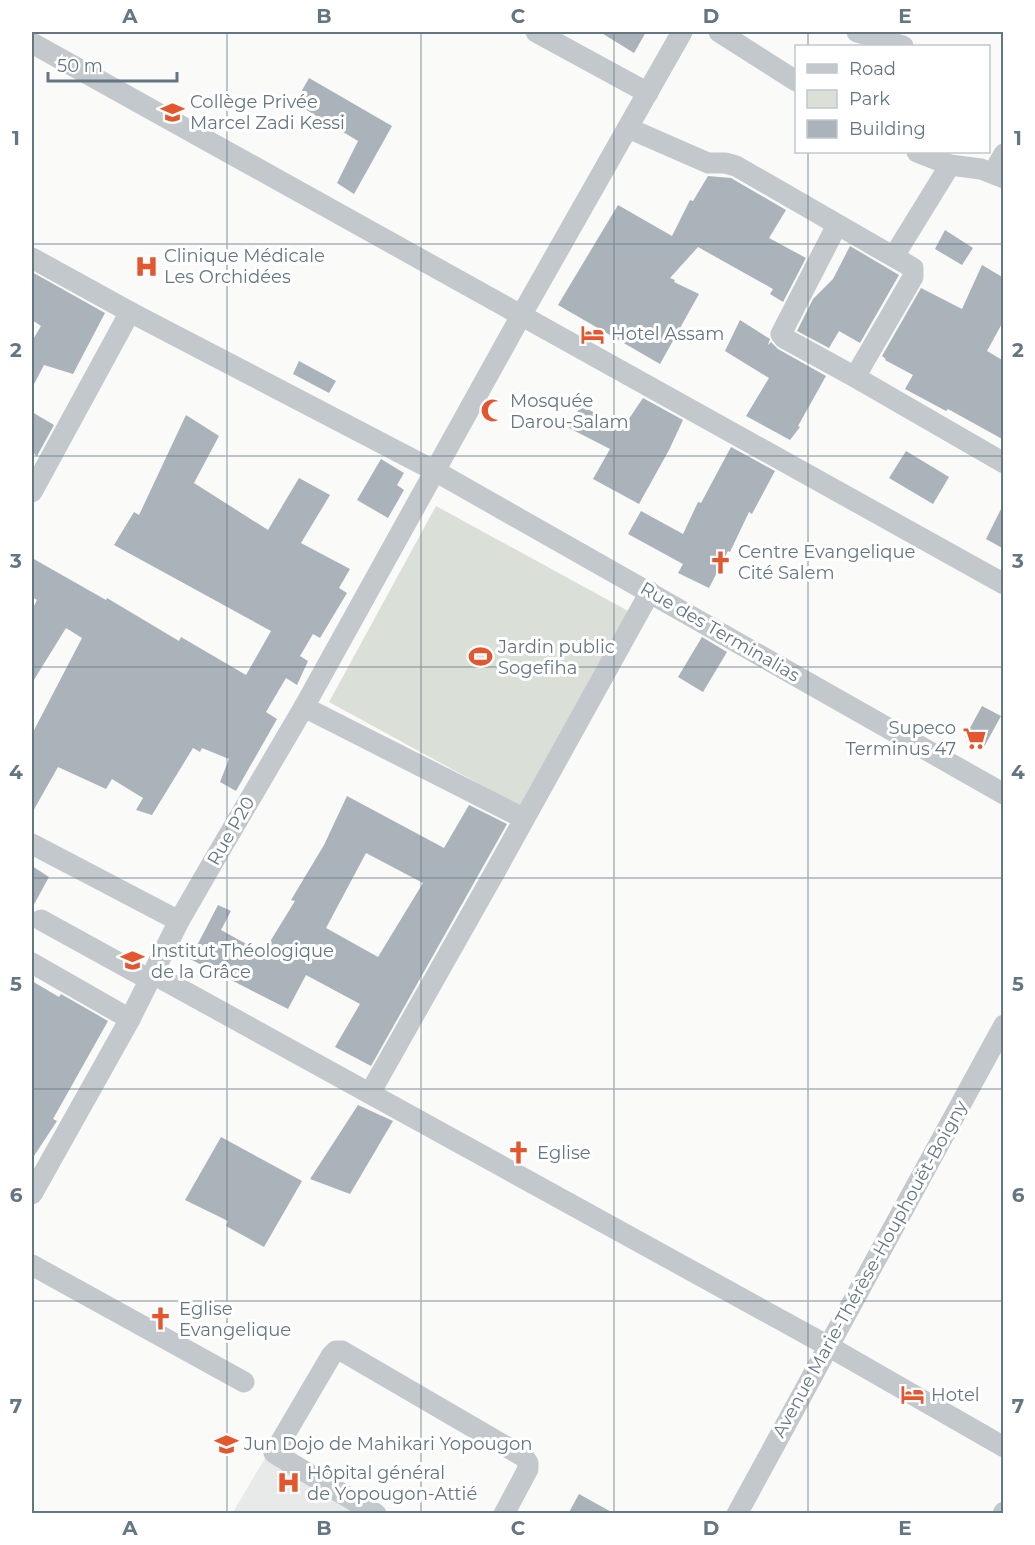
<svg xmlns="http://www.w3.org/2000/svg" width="1035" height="1545" font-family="Montserrat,sans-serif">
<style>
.built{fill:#e8e9e9}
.green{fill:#dadfd7}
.building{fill:#aab3b9;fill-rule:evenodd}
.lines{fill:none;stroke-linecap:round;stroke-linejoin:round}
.minor{stroke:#c3c8cc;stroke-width:21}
.grid{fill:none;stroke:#657683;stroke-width:1.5;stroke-opacity:0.55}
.labels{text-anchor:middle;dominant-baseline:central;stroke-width:6;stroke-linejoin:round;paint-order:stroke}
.poi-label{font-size:18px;fill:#657683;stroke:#fff;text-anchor:start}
.street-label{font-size:18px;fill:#657683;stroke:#fff}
.neatline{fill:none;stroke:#657683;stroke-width:2}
.grid-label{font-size:20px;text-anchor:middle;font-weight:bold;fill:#657683}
</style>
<rect width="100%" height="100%" fill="#fafaf8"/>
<path class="built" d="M 268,1453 L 386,1514 L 232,1514 Z"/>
<path class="green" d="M 436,506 L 630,612 L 523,808 L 329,702 Z"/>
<g class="building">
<path d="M 600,32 L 646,32 L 634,53 Z"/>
<path d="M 309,78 L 392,126 L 354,194 L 337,183 L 358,141 L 295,103 Z"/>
<path d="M 708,176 L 731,178 L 786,210 L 769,238 L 806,258 L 783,302 L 770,294 L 773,289 L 698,247 L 670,278 L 675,280 L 674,282 L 699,294 L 660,364 L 558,305 L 618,205 L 672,236 L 690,200 L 693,201 Z"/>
<path d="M 945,230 L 973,248 L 962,265 L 935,249 Z"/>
<path d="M 850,246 L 899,275 L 860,343 L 839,331 L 829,348 L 797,331 L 813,299 L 833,279 Z"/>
<path d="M 982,265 L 1004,278 L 1004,320 L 987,351 L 1004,361 L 1004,440 L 948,409 L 946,411 L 905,389 L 913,375 L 885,360 L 886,359 L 882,356 L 921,288 L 962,309 Z"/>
<path d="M 32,272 L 105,313 L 73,374 L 44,365 L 32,388 L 32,341 L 41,326 L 32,320 Z"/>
<path d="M 740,320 L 770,339 L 768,345 L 771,342 L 778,349 L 826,376 L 798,426 L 800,427 L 790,440 L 746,416 L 769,378 L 725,351 Z"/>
<path d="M 299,361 L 336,381 L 329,393 L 293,374 Z"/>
<path d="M 643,398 L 683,420 L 669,450 L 639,504 L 593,479 L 610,449 L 569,428 L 581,405 L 622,429 Z"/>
<path d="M 32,412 L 54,425 L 37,456 L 32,452 Z"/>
<path d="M 186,415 L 219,436 L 194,483 L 268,530 L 299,478 L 330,495 L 301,543 L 350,569 L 339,588 L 347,593 L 320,638 L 313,634 L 300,656 L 308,661 L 297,685 L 286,678 L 266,712 L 277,719 L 236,791 L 220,782 L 229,759 L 202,748 L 200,752 L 193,748 L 152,815 L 136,810 L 143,798 L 112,779 L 106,789 L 58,767 L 32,813 L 32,734 L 82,638 L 66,628 L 32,683 L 32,610 L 37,600 L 32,597 L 32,558 L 106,600 L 107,598 L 179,641 L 181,637 L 246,675 L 271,631 L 114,545 L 134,512 L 139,515 Z"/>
<path d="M 731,447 L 775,471 L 752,514 L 749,512 L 730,552 L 728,551 L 709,588 L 678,573 L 683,564 L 628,534 L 641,511 L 683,534 L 698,502 L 701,503 Z"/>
<path d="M 906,451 L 949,477 L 933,504 L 889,478 Z"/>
<path d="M 381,459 L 404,473 L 397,485 L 404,490 L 388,518 L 357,500 Z"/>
<path d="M 1004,503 L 1004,549 L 986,539 Z"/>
<path d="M 702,637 L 727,652 L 703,692 L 678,677 Z"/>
<path d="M 982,706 L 1001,716 L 984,747 L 965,737 Z"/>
<path d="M 347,796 L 444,848 L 469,805 L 507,824 L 371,1066 L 335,1047 L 360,1004 L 306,975 L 288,1009 L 190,959 L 218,905 L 231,911 L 221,930 L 263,953 L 295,901 L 291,900 L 324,845 ZM 366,853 L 423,883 L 378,957 L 326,928 Z"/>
<path d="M 32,866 L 49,877 L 32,908 Z"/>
<path d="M 32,981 L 59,997 L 61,994 L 108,1021 L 53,1119 L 57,1121 L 32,1159 Z"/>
<path d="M 358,1105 L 393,1121 L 350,1194 L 310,1179 Z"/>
<path d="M 221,1137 L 302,1181 L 264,1247 L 226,1226 L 228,1221 L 185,1200 Z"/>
<path d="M 579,1494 L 615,1514 L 568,1514 Z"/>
</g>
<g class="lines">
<g class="minor">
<path d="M 536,32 L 648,93"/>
<path d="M 719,32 L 796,81"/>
<path d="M 857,32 L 903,46"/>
<path d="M 32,43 L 1004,584"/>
<path d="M 628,128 L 708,163 L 725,163 L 736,166 L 913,268 L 913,277 L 855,377"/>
<path d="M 917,152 L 950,165 L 981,169 L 1004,178"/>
<path d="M 993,173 L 1004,154"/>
<path d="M 837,225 L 781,334 L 784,338 L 855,377 L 1004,463"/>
<path d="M 894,256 L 950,165"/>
<path d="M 32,258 L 130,312 L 435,471 L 1004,794"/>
<path d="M 32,492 L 130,312"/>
<path d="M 304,707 L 523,818"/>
<path d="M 32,844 L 179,921"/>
<path d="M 41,920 L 150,980"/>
<path d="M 32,963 L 130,1019"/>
<path d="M 153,974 L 828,1346 L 1004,1447"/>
<path d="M 370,1093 L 496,870 L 650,592"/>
<path d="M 32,1194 L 130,1019 L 179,921 L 213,862 L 304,707 L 522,314 L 682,32"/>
<path d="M 32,1265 L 244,1382"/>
<path d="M 376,1514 L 274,1453 L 331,1356 L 336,1351 L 342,1351 L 524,1457 L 528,1463 L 528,1469 L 504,1514"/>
<path d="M 737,1514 L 1004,1025"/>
<path d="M 1003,1514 L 1004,1512"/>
</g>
</g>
<path class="grid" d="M 227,32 L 227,1514M 421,32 L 421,1514M 614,32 L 614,1514M 808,32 L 808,46M 808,152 L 808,1514M 32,244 L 1004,244M 32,456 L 1004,456M 32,667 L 1004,667M 32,878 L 1004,878M 32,1089 L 1004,1089M 32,1301 L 1004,1301"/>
<defs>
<symbol id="school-bare" viewBox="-9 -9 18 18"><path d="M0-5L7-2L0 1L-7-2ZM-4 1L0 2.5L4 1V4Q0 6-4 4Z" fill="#e4572e" stroke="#fff" stroke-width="2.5" paint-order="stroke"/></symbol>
<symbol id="hospital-bare" viewBox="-9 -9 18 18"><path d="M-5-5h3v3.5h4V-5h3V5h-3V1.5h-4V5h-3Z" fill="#e4572e" stroke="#fff" stroke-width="2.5" paint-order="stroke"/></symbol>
<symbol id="hotel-bare" viewBox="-9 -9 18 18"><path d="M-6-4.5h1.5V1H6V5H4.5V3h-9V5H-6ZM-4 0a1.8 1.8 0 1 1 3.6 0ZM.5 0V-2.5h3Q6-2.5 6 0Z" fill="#e4572e" stroke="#fff" stroke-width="2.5" paint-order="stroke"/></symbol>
<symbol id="mosque-bare" viewBox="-9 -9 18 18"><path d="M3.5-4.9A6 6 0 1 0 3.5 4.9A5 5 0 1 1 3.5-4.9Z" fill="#e4572e" stroke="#fff" stroke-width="2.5" paint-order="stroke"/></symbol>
<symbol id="church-bare" viewBox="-9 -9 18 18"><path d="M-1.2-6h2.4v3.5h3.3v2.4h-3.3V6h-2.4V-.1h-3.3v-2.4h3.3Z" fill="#e4572e" stroke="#fff" stroke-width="2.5" paint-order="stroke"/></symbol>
<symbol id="stadium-bare" viewBox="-9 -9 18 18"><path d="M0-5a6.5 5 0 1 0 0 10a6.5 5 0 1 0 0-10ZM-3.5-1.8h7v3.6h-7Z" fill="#e4572e" stroke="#fff" stroke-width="2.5" paint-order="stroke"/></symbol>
<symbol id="supermarket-bare" viewBox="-9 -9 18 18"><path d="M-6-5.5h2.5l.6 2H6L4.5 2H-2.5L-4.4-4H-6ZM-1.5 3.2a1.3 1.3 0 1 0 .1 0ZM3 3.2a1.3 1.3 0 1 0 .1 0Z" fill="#e4572e" stroke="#fff" stroke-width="2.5" paint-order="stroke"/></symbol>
<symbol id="university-bare" viewBox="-9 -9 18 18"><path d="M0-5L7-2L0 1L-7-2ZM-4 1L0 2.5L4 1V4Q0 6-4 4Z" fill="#e4572e" stroke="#fff" stroke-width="2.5" paint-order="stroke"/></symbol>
</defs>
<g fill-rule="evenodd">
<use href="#school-bare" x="156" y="96" width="33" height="33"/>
<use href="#hospital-bare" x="130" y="250" width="33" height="33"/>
<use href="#hotel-bare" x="576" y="318" width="33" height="33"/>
<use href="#mosque-bare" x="476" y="394" width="33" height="33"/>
<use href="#church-bare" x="704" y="546" width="33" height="33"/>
<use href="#stadium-bare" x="464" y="640" width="33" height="33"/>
<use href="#supermarket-bare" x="958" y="722" width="33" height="33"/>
<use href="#university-bare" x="116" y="944" width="33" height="33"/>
<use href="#church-bare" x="502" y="1136" width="33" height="33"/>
<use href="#church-bare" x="144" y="1302" width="33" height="33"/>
<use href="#hotel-bare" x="896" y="1378" width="33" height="33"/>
<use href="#school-bare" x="210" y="1428" width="33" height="33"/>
<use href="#hospital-bare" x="272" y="1466" width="33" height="33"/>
</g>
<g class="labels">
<g class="poi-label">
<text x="190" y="102">Collège Privée<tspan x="190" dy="21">Marcel Zadi Kessi</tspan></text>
<text x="164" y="256">Clinique Médicale<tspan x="164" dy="21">Les Orchidées</tspan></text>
<text x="611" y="334">Hotel Assam</text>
<text x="510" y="401">Mosquée<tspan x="510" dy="21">Darou-Salam</tspan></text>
<text x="738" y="552">Centre Evangelique<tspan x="738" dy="21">Cité Salem</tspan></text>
<text x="498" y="647">Jardin public<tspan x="498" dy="21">Sogefiha</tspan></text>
<text x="956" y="728" text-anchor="end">Supeco<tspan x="956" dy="21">Terminus 47</tspan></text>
<text x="151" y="951">Institut Théologique<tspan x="151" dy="21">de la Grâce</tspan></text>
<text x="537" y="1153">Eglise</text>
<text x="179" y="1309">Eglise<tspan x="179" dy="21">Evangelique</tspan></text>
<text x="931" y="1395">Hotel</text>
<text x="244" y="1444">Jun Dojo de Mahikari Yopougon</text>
<text x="307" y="1473">Hôpital général<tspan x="307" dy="21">de Yopougon-Attié</tspan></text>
</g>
<g class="street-label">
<text transform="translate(720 632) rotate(30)">Rue des Terminalias</text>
<text transform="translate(231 831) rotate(-60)">Rue P20</text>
<text transform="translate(870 1269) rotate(-61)">Avenue Marie-Thérèse-Houphouët-Boigny</text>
</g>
</g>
<rect width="1035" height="1545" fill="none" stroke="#ffffff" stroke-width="66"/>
<rect x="795" y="45" width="195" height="108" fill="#ffffff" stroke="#c1c8cd" stroke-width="1.5"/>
<rect x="807" y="64" width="30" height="9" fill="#c3c8cc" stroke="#c1c8cd" stroke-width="1.5"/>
<text x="849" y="75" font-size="18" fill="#657683">Road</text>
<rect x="807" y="90" width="30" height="18" fill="#dadfd7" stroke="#c1c8cd" stroke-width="1.5"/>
<text x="849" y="105" font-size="18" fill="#657683">Park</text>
<rect x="807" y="120" width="30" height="18" fill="#aab3b9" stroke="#c1c8cd" stroke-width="1.5"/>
<text x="849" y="135" font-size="18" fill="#657683">Building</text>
<path d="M48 72v9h129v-9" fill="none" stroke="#657683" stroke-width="3"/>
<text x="57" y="72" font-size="18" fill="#657683" stroke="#ffffff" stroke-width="4.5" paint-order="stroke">50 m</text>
<rect x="33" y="33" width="969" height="1479" class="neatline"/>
<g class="grid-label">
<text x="130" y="23">A</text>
<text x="324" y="23">B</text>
<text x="518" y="23">C</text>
<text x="711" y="23">D</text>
<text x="905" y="23">E</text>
<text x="16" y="145">1</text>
<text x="1018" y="145">1</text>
<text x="16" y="357">2</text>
<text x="1018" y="357">2</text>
<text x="16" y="568">3</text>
<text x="1018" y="568">3</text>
<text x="16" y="779">4</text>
<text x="1018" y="779">4</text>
<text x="16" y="991">5</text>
<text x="1018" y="991">5</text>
<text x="16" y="1202">6</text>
<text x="1018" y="1202">6</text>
<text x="16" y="1413">7</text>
<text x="1018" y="1413">7</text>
<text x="130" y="1535">A</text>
<text x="324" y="1535">B</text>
<text x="518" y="1535">C</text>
<text x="711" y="1535">D</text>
<text x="905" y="1535">E</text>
</g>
</svg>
